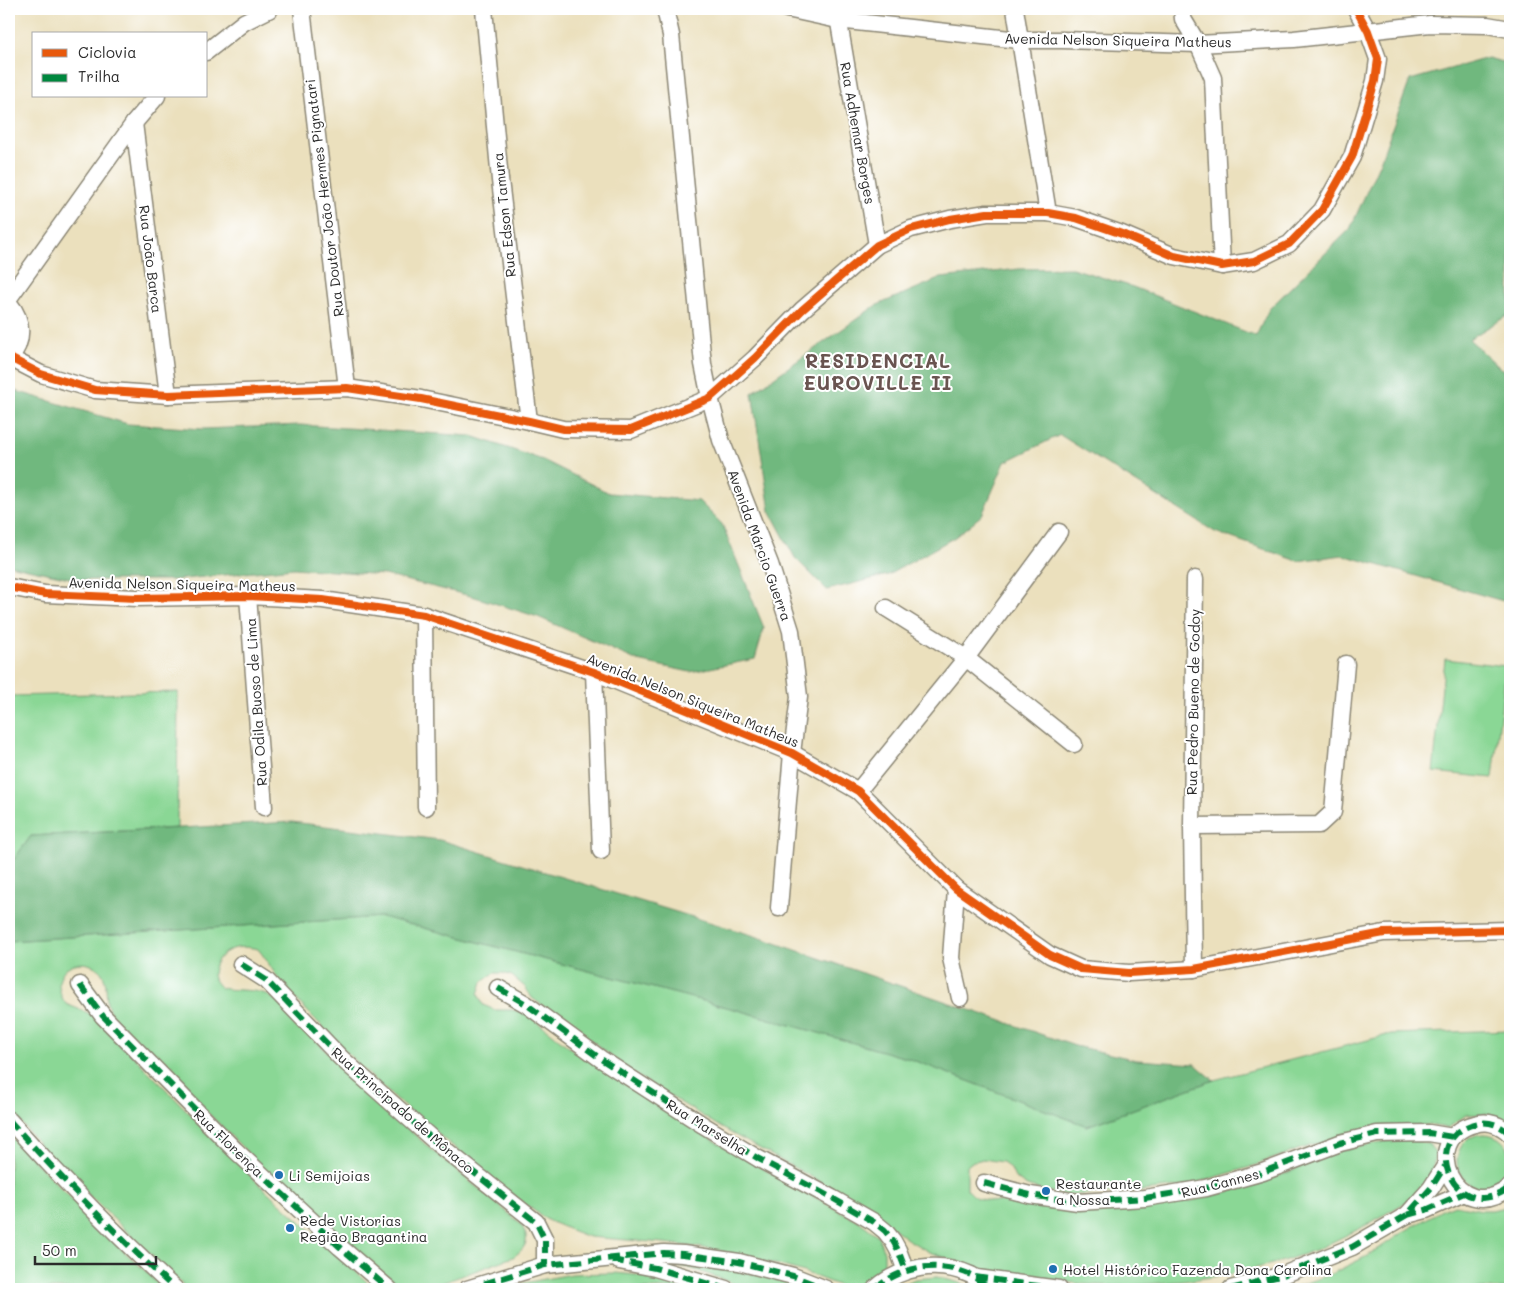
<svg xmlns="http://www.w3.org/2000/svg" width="1519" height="1298" font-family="Mali,sans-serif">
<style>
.green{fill:#8ad795;stroke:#5a8160}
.forest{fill:#6fb87e;stroke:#4d7254}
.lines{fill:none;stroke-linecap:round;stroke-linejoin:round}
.street-casing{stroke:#8b8674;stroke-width:19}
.street{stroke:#fff;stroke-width:16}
.quiet{stroke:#00873e;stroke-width:6;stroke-dasharray:12 6;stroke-linecap:butt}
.cycleway-casing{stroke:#fff;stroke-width:11}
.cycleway{stroke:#e8590c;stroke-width:8}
.poi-dot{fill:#1f6fb2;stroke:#fff;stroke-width:2}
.labels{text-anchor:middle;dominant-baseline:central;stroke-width:4;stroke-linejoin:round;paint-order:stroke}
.street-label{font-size:14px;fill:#2b2b2b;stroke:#fff}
.poi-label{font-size:14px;fill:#2b2b2b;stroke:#fff;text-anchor:start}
.district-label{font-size:19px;font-weight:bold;letter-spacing:1px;fill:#695450;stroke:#fff}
</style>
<rect width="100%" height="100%" fill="#fff"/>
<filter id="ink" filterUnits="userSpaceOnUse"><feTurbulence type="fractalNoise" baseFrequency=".02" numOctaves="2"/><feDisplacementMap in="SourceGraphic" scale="10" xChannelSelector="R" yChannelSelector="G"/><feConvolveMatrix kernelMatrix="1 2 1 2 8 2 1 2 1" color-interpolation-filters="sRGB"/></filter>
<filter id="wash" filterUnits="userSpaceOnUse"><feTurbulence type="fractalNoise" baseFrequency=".0096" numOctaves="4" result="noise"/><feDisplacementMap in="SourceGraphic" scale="20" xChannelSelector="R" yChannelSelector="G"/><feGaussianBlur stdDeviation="1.12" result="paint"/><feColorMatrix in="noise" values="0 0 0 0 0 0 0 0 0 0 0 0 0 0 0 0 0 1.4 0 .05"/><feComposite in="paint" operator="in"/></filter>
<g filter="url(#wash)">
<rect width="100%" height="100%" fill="#ebe0bd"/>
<g class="green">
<path d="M 1445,659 L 1506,666 L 1493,778 L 1433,772 Z"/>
<path d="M 178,692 L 177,828 L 31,836 L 9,866 L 9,696 Z"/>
<path d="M 382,917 L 738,1010 L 910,1059 L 1087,1126 L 1214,1080 L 1391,1034 L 1510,1030 L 1510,1121 L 1486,1114 L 1466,1115 L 1448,1128 L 1428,1125 L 1376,1126 L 1300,1149 L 1250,1167 L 1185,1186 L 1143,1191 L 1067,1195 L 1040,1190 L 1027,1186 L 1015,1178 L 1011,1169 L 1002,1162 L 983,1159 L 972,1162 L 967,1166 L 967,1189 L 976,1198 L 995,1202 L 1008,1201 L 1028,1203 L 1077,1210 L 1141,1207 L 1191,1201 L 1259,1184 L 1343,1150 L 1381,1142 L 1408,1139 L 1429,1144 L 1435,1153 L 1432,1178 L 1428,1186 L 1401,1205 L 1363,1227 L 1316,1250 L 1280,1262 L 1231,1274 L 1184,1281 L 1127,1286 L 1090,1285 L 998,1273 L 973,1267 L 929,1252 L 907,1239 L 873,1213 L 826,1185 L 722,1128 L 631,1072 L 583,1034 L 532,998 L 525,987 L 512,976 L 503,973 L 494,973 L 482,982 L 478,994 L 483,1005 L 495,1010 L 512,1010 L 526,1013 L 570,1048 L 654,1104 L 736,1154 L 860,1222 L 878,1236 L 884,1252 L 884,1264 L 880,1275 L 865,1287 L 848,1289 L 801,1271 L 760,1260 L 711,1249 L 664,1243 L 589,1237 L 573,1231 L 549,1221 L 519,1200 L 399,1102 L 361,1067 L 288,991 C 276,978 269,962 258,949 C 241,945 225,947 216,963 C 214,968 212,973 214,979 C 215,982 219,986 221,988 C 235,991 249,989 263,993 C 268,995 273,999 278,1001 L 358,1084 L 433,1151 L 519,1222 C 530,1237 529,1246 513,1257 L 442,1283 L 429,1286 L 400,1284 L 384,1274 L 347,1244 L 268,1173 L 115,1020 C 112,1015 108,1009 107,1003 C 106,994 107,983 103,975 C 92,956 58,960 59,986 C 60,993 62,999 66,1004 L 93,1015 L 260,1185 L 364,1279 L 374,1289 L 187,1289 L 52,1160 L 9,1108 L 9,941 Z"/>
<circle cx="1484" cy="1161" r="27"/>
<path d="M 9,1135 L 118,1246 L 165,1289 L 9,1289 Z"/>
<path d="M 1510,1204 L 1510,1289 L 1289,1289 L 1331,1274 L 1371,1254 L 1403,1232 L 1442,1210 L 1455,1205 L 1482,1210 L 1492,1210 L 1505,1207 Z"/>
<path d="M 656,1259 L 730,1268 L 812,1289 L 745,1289 L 728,1281 L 689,1268 L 656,1262 Z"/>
<path d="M 615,1273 L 657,1277 L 703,1289 L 503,1289 L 524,1283 L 572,1274 Z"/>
<path d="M 937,1277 L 964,1284 L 972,1289 L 891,1289 L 915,1279 Z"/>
</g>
<g class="forest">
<path d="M 1488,58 L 1510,64 L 1510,314 L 1469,339 L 1500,368 L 1510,372 L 1510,603 L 1343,555 L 1298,561 L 1215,532 L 1060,435 L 1005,462 L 982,515 L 955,537 L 888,575 L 827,590 L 795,558 L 770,511 L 752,393 L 875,306 L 941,278 L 1019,269 L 1072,268 L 1133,287 L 1256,336 L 1269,309 L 1350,229 L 1380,162 L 1410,80 Z"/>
<path d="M 9,389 L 128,424 L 203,429 L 300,425 L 472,436 L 543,460 L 609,493 L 699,501 L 722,524 L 764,628 L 755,659 L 690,672 L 638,661 L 538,617 L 475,597 L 384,575 L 294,568 L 174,580 L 79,580 L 9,565 Z"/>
<path d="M 292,822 L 440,840 L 755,936 L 1075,1046 L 1137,1060 L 1195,1064 L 1214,1080 L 1087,1126 L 910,1059 L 738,1010 L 382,917 L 9,941 L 9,866 L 31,836 Z"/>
</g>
</g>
<g filter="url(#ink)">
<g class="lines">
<defs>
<g id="street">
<path d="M 302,9 L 347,388"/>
<path d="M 484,9 L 500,180 L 529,421"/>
<path d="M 665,9 L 671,35 L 703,364 L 710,398 L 721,440 L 770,564 L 791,631 L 799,697 L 792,753 L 779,908"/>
<path d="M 787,9 L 838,20 L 1019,40 L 1062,40 L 1198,44 L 1294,39 L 1430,24 L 1487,25 L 1510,29"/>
<path d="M 1015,9 L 1048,213"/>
<path d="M 1182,9 L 1183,19 L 1198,44 L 1213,78 L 1222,266"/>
<path d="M 837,11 L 877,245"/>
<path d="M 206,52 L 244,22 L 270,9"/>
<path d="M 134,123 L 168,395"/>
<path d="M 9,298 L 134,123 L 157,96"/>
<path d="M 9,303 C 24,321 24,342 9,359"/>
<path d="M 10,358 L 41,374 L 95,390 L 168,395 L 347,388 L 421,399 L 529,421 L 563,429 L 631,430 L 710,398 L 755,358 L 802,310 L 877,245 L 911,229 L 950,219 L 987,213 L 1048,213 L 1076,218 L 1122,234 L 1174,256 L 1222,266 L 1254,261 L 1289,244 L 1322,210 L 1352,157 L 1375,81 L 1378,59 L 1368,31 L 1356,9"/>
<path d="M 9,587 L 45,594 L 137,598 L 248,596 L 323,600 L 424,615 L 594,672 L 792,753 L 858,791 L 956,889 L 1050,955 L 1081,969 L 1129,973 L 1194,969 L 1384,933 L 1510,930"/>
<path d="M 248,596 L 264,807"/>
<path d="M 886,608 L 966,658 L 1074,744"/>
<path d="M 424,615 L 426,807"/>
<path d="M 594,672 L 601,851"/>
<path d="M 858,791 L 966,658 L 1059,532"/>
<path d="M 1192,826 L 1319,825 L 1333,812 L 1346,664"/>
<path d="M 956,889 L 951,958 L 960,998"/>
<path d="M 241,964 L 266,980 L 341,1058 L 438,1144 L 536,1222 L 545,1240 L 545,1265"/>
<path d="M 1194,969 L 1192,826 L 1195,579"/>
<path d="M 80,985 L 103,1016 L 235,1150 L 340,1247 L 389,1289"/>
<path d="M 498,988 L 526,1004 L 601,1059 L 703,1125 L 759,1159 L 832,1198 L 874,1222 L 885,1231 L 893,1241 L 898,1250 L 906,1271"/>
<path d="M 9,1120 C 62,1179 117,1236 175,1289"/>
<path d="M 1510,1134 C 1501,1125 1488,1120 1475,1124 C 1416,1138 1456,1229 1510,1187"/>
<path d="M 984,1183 L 1030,1195 L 1078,1202 L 1145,1198 L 1206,1188 L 1263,1172 L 1340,1143 L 1377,1134 L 1429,1133 L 1453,1137"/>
<path d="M 1407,1215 L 1426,1210 L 1464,1193"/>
<path d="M 619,1261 L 655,1268 L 726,1289"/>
<path d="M 977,1278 L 1059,1289"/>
<path d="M 467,1289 L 545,1265 L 664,1253 L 683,1254 L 739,1262 L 793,1276 L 826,1289"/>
<path d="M 875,1289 C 901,1266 938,1260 971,1275 C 978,1279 984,1285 990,1289"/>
<path d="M 1231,1289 L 1283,1275 L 1352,1247 L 1407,1215 L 1431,1188 L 1445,1166"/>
</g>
</defs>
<use href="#street" class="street-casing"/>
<use href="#street" class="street"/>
<g class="quiet">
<path d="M 241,964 L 266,980 L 341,1058 L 438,1144 L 536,1222 L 545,1240 L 545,1265"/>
<path d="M 80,985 L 103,1016 L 235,1150 L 340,1247 L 389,1289"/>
<path d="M 498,988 L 526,1004 L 601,1059 L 703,1125 L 759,1159 L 832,1198 L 874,1222 L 885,1231 L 893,1241 L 898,1250 L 906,1271"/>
<path d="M 9,1120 C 62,1179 117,1236 175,1289"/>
<path d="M 1510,1134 C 1501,1125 1488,1120 1475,1124 C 1416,1138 1456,1229 1510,1187"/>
<path d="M 984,1183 L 1030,1195 L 1078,1202 L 1145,1198 L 1206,1188 L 1263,1172 L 1340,1143 L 1377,1134 L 1429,1133 L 1453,1137"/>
<path d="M 1407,1215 L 1426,1210 L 1464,1193"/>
<path d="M 612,1260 L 655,1268 L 726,1289"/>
<path d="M 975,1277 L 1059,1289"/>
<path d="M 467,1289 L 545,1265 L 664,1253 L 683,1254 L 739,1262 L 793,1276 L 826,1289"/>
<path d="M 875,1289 C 901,1266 938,1260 971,1275 C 978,1279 984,1285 990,1289"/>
<path d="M 1231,1289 L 1283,1275 L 1352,1247 L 1407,1215 L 1431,1188 L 1445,1166"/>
</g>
<defs>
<g id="cycleway">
<path d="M 10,358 L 41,374 L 95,390 L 168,395 L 347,388 L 421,399 L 529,421 L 563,429 L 631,430 L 710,398 L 755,358 L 802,310 L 877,245 L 911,229 L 950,219 L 987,213 L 1048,213 L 1076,218 L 1122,234 L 1174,256 L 1222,266 L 1254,261 L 1289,244 L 1322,210 L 1352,157 L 1375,81 L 1378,59 L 1368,31 L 1356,9"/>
<path d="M 9,587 L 45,594 L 137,598 L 248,596 L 323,600 L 424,615 L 594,672 L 792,753 L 858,791 L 956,889 L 1050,955 L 1081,969 L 1129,973 L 1194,969 L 1384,933 L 1510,930"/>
</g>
</defs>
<use href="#cycleway" class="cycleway-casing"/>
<use href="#cycleway" class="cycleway"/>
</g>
</g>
<g class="poi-dot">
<circle cx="279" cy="1175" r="5"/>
<circle cx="1046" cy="1191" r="5"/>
<circle cx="290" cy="1228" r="5"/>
<circle cx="1053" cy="1269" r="5"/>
</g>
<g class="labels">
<g class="street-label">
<text transform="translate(1118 40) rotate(1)">Avenida Nelson Siqueira Matheus</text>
<text transform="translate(858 133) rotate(80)">Rua Adhemar Borges</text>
<text transform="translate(324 198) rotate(-97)">Rua Doutor João Hermes Pignatari</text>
<text transform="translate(504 215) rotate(-96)">Rua Edson Tamura</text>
<text transform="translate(151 259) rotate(83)">Rua João Barca</text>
<text transform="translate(760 545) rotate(70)">Avenida Márcio Guerra</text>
<text transform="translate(182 584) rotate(1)">Avenida Nelson Siqueira Matheus</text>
<text transform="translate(693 700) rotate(22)">Avenida Nelson Siqueira Matheus</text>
<text transform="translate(256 702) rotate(-94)">Rua Odila Buoso de Lima</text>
<text transform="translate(1193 702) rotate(-89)">Rua Pedro Bueno de Godoy</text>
<text transform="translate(403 1110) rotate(41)">Rua Principado de Mônaco</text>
<text transform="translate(707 1127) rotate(32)">Rua Marselha</text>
<text transform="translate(229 1143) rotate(44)">Rua Florença</text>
<text transform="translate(1220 1183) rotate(-14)">Rua Cannes</text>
</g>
<g class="poi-label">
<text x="289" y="1175">Li Semijoias</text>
<text x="1056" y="1183">Restaurante<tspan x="1056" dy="16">a Nossa</tspan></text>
<text x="300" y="1220">Rede Vistorias<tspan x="300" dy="16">Região Bragantina</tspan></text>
<text x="1063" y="1269">Hotel Histórico Fazenda Dona Carolina</text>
</g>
<g class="district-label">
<text x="878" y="360">RESIDENCIAL<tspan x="878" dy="22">EUROVILLE II</tspan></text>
</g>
</g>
<rect width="1519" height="1298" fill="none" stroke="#fff" stroke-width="30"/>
<rect x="32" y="32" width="175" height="65" fill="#ffffff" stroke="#aaaaaa"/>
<rect x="42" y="49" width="25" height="8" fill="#e8590c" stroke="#aaaaaa"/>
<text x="78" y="58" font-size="15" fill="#2b2b2b">Ciclovia</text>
<rect x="42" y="74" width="25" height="8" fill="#00873e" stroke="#aaaaaa"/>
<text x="78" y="82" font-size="15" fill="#2b2b2b">Trilha</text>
<path d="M35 1256v8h121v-8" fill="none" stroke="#2b2b2b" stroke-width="2.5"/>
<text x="42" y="1256" font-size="15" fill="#2b2b2b" stroke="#ffffff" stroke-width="4" paint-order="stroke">50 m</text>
</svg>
